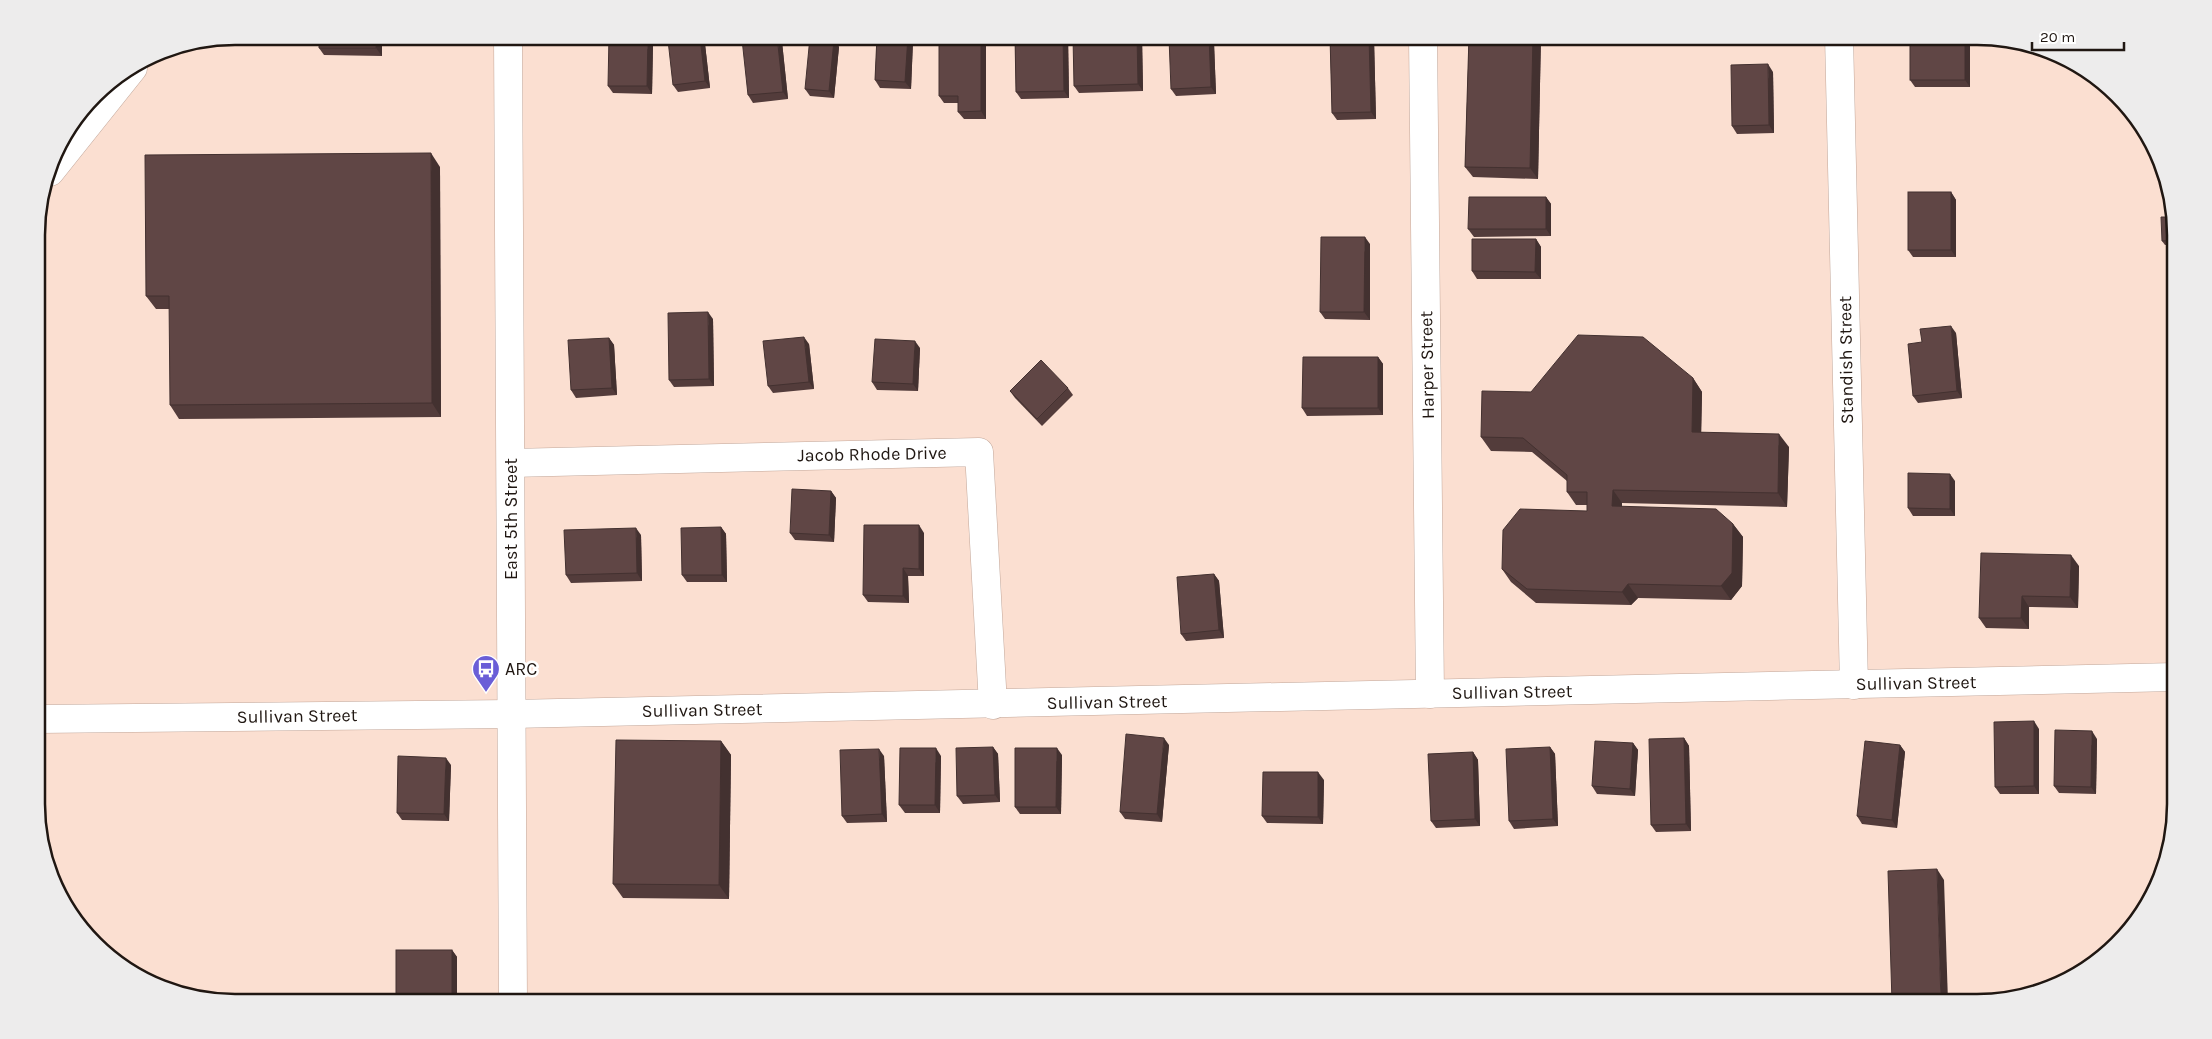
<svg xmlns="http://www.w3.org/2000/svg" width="2212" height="1039" font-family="Karla,sans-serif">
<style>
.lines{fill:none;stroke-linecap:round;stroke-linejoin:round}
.street-casing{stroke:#c2a79a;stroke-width:29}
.street{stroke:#fff;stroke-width:28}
.wall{fill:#533c3b}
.shaded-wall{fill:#433130}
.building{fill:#604645;stroke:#433130}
.labels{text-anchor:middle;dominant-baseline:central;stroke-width:5;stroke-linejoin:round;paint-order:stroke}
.street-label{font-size:18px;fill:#201712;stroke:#fff}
.poi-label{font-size:18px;fill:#201712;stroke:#fff;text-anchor:start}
.rim{fill:none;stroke:#201712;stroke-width:2.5}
</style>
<rect width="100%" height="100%" fill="#fbdfd1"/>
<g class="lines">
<defs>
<g id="street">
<path d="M 508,36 L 513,1003"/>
<path d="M 1423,36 L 1430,694"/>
<path d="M 1839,36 L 1854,685"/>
<path d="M 50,172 L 133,68"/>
<path d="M 511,463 L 979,452 L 993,705"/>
<path d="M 38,719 L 512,714 L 2175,677"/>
</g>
</defs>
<use href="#street" class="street-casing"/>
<use href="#street" class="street"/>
</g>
<g class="wall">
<path d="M 319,36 L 382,36 L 382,56 L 324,55 L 319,48 Z"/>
<path d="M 877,36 L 910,36 L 913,41 L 911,89 L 880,88 L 875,80 Z"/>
<path d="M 1015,36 L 1068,36 L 1069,98 L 1021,99 L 1016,92 Z"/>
<path d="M 1330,36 L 1373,36 L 1374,39 L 1376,119 L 1337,120 L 1332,113 Z"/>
<path d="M 1469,36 L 1541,36 L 1538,179 L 1473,177 L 1465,167 Z"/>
<path d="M 1970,36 L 1970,87 L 1915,87 L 1910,80 Z"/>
<path d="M 700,37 L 705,44 L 710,88 L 678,92 L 673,85 Z"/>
<path d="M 1142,37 L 1143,91 L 1079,93 L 1074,86 Z"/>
<path d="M 834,40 L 839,47 L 834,98 L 810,96 L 805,89 Z"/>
<path d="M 986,40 L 986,119 L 964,119 L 958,112 L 958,103 L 944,103 L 939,96 Z"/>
<path d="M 782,42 L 788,99 L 753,103 L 748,95 Z"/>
<path d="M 1214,43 L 1216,94 L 1176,96 L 1171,89 Z"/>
<path d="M 653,44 L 652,94 L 613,93 L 608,86 Z"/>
<path d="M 1773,72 L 1774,133 L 1737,134 L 1732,126 Z"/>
<path d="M 440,167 L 441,417 L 179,419 L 170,405 L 170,309 L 156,309 L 146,296 Z"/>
<path d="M 1951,192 L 1956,200 L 1956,257 L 1913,257 L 1908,250 Z"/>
<path d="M 1546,197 L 1551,204 L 1551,236 L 1474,237 L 1468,229 Z"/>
<path d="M 2174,217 L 2174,244 L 2165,245 L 2162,241 Z"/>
<path d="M 1536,239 L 1541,247 L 1541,279 L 1477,279 L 1472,271 Z"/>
<path d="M 1370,244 L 1370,320 L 1325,319 L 1320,312 Z"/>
<path d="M 713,319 L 714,386 L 674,387 L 669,380 Z"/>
<path d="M 1956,333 L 1962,398 L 1918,403 L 1913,396 L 1922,342 Z"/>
<path d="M 609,338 L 614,345 L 617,395 L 576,398 L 571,390 Z"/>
<path d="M 809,344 L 814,389 L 773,393 L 768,386 Z"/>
<path d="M 920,348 L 918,391 L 877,390 L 872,382 Z"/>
<path d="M 1378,357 L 1383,364 L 1383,415 L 1307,416 L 1302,408 Z"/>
<path d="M 1693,378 L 1702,392 L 1701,432 L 1789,447 L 1787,507 L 1622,503 L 1622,507 L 1733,524 L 1743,537 L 1742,586 L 1731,600 L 1638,598 L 1631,605 L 1536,603 L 1511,582 L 1502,569 L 1587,511 L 1587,505 L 1576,505 L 1567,492 L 1567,481 L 1532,452 L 1491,451 L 1481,437 L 1531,392 Z"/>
<path d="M 1068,388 L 1073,395 L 1042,426 L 1015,398 L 1010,391 Z"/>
<path d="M 1955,481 L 1955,516 L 1913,516 L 1908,508 Z"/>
<path d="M 831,491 L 836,498 L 834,542 L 795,540 L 790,533 Z"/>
<path d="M 721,527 L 726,534 L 727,582 L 687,582 L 682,575 Z"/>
<path d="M 924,533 L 924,576 L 908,576 L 909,603 L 868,602 L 863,595 Z"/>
<path d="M 641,535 L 642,581 L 571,583 L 566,575 Z"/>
<path d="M 2079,566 L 2078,608 L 2029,607 L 2029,629 L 1986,628 L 1979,618 Z"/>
<path d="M 1214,574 L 1219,581 L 1224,638 L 1186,641 L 1181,634 Z"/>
<path d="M 2039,729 L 2039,794 L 2000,794 L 1995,787 Z"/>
<path d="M 1684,738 L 1689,746 L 1691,831 L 1656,832 L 1651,825 Z"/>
<path d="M 2097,739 L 2096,794 L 2059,793 L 2054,786 Z"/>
<path d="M 721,741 L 731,755 L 729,899 L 623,898 L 613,884 Z"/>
<path d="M 1633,743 L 1638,750 L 1635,796 L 1597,794 L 1592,786 Z"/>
<path d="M 1169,745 L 1162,822 L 1125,819 L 1120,812 Z"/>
<path d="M 1900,745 L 1905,752 L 1897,828 L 1862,824 L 1857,816 Z"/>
<path d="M 993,747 L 998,754 L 1000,802 L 963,804 L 957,796 Z"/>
<path d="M 1550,747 L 1555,754 L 1558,826 L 1514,829 L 1509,821 Z"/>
<path d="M 1473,752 L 1478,760 L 1480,826 L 1436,828 L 1431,821 Z"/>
<path d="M 1062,755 L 1061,814 L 1020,814 L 1015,807 Z"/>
<path d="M 884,756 L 887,822 L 847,823 L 842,816 Z"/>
<path d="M 941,756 L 940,813 L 905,813 L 899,805 Z"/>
<path d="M 451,765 L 449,821 L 402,820 L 397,813 Z"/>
<path d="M 1324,780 L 1323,824 L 1267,823 L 1262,816 Z"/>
<path d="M 452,950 L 457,957 L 457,1002 L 401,1002 L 396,995 Z"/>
</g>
<g class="shaded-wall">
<path d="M 377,36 L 382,36 L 382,56 L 376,48 Z"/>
<path d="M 648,36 L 653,44 L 652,94 L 647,86 Z"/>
<path d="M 777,36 L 782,42 L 788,99 L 783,92 Z"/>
<path d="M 908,36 L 910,36 L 913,41 L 911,89 L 905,82 Z"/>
<path d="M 981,36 L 983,36 L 986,40 L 986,119 L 981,111 Z"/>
<path d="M 1063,36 L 1068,36 L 1069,98 L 1064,91 Z"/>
<path d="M 1137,36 L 1141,36 L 1142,37 L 1143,91 L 1138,84 Z"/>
<path d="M 1209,36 L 1214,43 L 1216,94 L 1211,87 Z"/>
<path d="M 1369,36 L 1373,36 L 1374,39 L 1376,119 L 1371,112 Z"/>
<path d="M 1533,36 L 1541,36 L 1538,179 L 1530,168 Z"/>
<path d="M 1965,36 L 1970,36 L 1970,87 L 1965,80 Z"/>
<path d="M 700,37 L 705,44 L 710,88 L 705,81 Z"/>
<path d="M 834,40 L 839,47 L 834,98 L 829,91 Z"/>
<path d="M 1768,64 L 1773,72 L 1774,133 L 1769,125 Z"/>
<path d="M 431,153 L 440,167 L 441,417 L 432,403 Z"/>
<path d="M 1951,192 L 1956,200 L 1956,257 L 1951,250 Z"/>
<path d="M 1546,197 L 1551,204 L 1551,236 L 1546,229 Z"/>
<path d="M 1365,237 L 1370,244 L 1370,320 L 1364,312 Z"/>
<path d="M 1536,239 L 1541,247 L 1541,279 L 1535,272 Z"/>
<path d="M 708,312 L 713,319 L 714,386 L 709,379 Z"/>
<path d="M 1951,326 L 1956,333 L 1962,398 L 1957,391 Z"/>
<path d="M 804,337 L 809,344 L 814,389 L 809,382 Z"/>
<path d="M 609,338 L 614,345 L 617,395 L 612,388 Z"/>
<path d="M 915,341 L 920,348 L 918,391 L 913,384 Z"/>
<path d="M 1378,357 L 1383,364 L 1383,415 L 1378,408 Z"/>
<path d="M 1693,378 L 1702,392 L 1701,445 L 1692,432 Z"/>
<path d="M 1779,434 L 1789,447 L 1787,507 L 1778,493 Z"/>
<path d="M 1950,474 L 1955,481 L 1955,516 L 1950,509 Z"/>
<path d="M 1613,490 L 1622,503 L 1622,520 L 1612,506 Z"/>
<path d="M 831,491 L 836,498 L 834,542 L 829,535 Z"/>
<path d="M 1733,524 L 1743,537 L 1742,586 L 1731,600 L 1721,586 Z"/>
<path d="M 919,525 L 924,533 L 924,576 L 919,569 Z"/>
<path d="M 721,527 L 726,534 L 727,582 L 722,575 Z"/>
<path d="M 636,528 L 641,535 L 642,581 L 637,573 Z"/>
<path d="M 2071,555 L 2079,566 L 2078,608 L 2070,597 Z"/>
<path d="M 903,568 L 908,576 L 909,603 L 903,596 Z"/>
<path d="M 1214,574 L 1219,581 L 1224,638 L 1219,630 Z"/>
<path d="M 1628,584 L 1638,598 L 1631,605 L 1622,592 Z"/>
<path d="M 2022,596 L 2029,607 L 2029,629 L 2021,618 Z"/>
<path d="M 2034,721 L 2039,729 L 2039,794 L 2034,786 Z"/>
<path d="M 2092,731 L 2097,739 L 2096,794 L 2091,787 Z"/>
<path d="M 1164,738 L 1169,745 L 1162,822 L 1157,814 Z"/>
<path d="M 1684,738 L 1689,746 L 1691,831 L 1686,824 Z"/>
<path d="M 721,741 L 731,755 L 729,899 L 719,885 Z"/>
<path d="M 1633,743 L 1638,750 L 1635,796 L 1630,789 Z"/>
<path d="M 1900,745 L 1905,752 L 1897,828 L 1892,820 Z"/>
<path d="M 993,747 L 998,754 L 1000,802 L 995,795 Z"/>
<path d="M 1550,747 L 1555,754 L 1558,826 L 1553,819 Z"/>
<path d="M 936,748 L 941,756 L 940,813 L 935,805 Z"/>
<path d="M 1057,748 L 1062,755 L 1061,814 L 1056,807 Z"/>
<path d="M 879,749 L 884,756 L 887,822 L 882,814 Z"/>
<path d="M 1473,752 L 1478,760 L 1480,826 L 1475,819 Z"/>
<path d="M 446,758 L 451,765 L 449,821 L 444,814 Z"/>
<path d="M 1318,772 L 1324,780 L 1323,824 L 1318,817 Z"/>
<path d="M 1937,869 L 1944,880 L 1948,1002 L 1941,1002 Z"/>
<path d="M 452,950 L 457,957 L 457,1002 L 452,995 Z"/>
</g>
<g class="building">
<path d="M 319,36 L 377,36 L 376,48 L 319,48 Z"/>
<path d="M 609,36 L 648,36 L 647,86 L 608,86 Z"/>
<path d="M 767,36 L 777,36 L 783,92 L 748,95 L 742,39 Z"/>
<path d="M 877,36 L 908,36 L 905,82 L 875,80 Z"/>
<path d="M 939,36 L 981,36 L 981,111 L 958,112 L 958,96 L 939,96 Z"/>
<path d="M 1015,36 L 1063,36 L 1064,91 L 1016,92 Z"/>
<path d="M 1073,36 L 1137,36 L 1138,84 L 1074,86 Z"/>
<path d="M 1209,36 L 1211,87 L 1171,89 L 1169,38 Z"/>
<path d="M 1330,36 L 1369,36 L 1371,112 L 1332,113 Z"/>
<path d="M 1469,36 L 1533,36 L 1530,168 L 1465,167 Z"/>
<rect x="1910" y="36" width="55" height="44"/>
<path d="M 700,37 L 705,81 L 673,85 L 668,40 Z"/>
<path d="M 810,37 L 834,40 L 829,91 L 805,89 Z"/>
<path d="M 1768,64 L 1769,125 L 1732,126 L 1731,65 Z"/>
<path d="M 431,153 L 432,403 L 170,405 L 169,296 L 146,296 L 145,155 Z"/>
<rect x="1908" y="192" width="43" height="58"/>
<path d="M 1469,197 L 1546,197 L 1546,229 L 1468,229 Z"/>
<path d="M 2161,217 L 2174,217 L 2174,240 L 2162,241 Z"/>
<path d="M 1321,237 L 1365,237 L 1364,312 L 1320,312 Z"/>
<path d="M 1472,239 L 1536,239 L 1535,272 L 1472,271 Z"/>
<path d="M 708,312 L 709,379 L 669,380 L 668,313 Z"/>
<path d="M 1951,326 L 1957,391 L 1913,396 L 1908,344 L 1922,342 L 1920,329 Z"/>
<path d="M 1578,335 L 1643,337 L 1693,378 L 1692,432 L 1779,434 L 1778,493 L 1613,490 L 1612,506 L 1716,509 L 1733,524 L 1732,573 L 1721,586 L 1628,584 L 1622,592 L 1527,589 L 1502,569 L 1503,530 L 1520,509 L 1587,511 L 1587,492 L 1567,492 L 1567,475 L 1523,438 L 1481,437 L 1482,391 L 1531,392 Z"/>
<path d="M 804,337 L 809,382 L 768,386 L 763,341 Z"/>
<path d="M 609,338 L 612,388 L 571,390 L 568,340 Z"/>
<path d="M 875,339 L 915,341 L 913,384 L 872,382 Z"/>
<path d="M 1303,357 L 1378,357 L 1378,408 L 1302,408 Z"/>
<path d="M 1041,360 L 1068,388 L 1037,419 L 1010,391 Z"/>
<path d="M 1908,473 L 1950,474 L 1950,509 L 1908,508 Z"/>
<path d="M 792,489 L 831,491 L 829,535 L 790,533 Z"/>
<path d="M 864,525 L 919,525 L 919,569 L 903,568 L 903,596 L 863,595 Z"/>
<path d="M 721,527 L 722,575 L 682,575 L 681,528 Z"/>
<path d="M 636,528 L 637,573 L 566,575 L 564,530 Z"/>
<path d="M 1981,553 L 2071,555 L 2070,597 L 2022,596 L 2021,618 L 1979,618 Z"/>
<path d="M 1214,574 L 1219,630 L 1181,634 L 1177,577 Z"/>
<path d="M 2034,721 L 2034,786 L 1995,787 L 1994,722 Z"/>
<path d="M 2055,730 L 2092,731 L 2091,787 L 2054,786 Z"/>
<path d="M 1126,734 L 1164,738 L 1157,814 L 1120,812 Z"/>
<path d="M 1684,738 L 1686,824 L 1651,825 L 1649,739 Z"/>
<path d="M 616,740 L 721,741 L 719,885 L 613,884 Z"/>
<path d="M 1595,741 L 1633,743 L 1630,789 L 1592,786 Z"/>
<path d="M 1865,741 L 1900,745 L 1892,820 L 1857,816 Z"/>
<path d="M 993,747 L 995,795 L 957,796 L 956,748 Z"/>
<path d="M 1550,747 L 1553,819 L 1509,821 L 1506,749 Z"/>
<path d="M 900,748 L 936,748 L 935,805 L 899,805 Z"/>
<path d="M 1015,748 L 1057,748 L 1056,807 L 1015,807 Z"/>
<path d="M 879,749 L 882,814 L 842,816 L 840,750 Z"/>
<path d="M 1473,752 L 1475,819 L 1431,821 L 1428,754 Z"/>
<path d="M 398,756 L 446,758 L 444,814 L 397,813 Z"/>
<path d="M 1263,772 L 1318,772 L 1318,817 L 1262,816 Z"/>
<path d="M 1937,869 L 1941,1002 L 1892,1002 L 1888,871 Z"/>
<rect x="396" y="950" width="56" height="45"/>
</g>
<defs>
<symbol id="bus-pin" viewBox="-11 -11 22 30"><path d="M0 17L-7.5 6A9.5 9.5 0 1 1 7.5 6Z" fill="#6a5ed7" stroke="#fff"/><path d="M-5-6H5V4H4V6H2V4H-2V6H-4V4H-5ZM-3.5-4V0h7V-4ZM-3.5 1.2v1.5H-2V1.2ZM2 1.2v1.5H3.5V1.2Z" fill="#fff"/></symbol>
</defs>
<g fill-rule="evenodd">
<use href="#bus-pin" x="470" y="653" width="32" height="43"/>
</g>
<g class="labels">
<g class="street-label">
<text transform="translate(1846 360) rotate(-91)">Standish Street</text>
<text transform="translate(1427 365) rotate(-91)">Harper Street</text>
<text transform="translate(872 454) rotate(-1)">Jacob Rhode Drive</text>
<text transform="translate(511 519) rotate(-90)">East 5th Street</text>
<text transform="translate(1916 683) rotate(-1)">Sullivan Street</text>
<text transform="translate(1512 692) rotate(-1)">Sullivan Street</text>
<text transform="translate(1107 702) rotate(-1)">Sullivan Street</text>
<text transform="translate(702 710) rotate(-1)">Sullivan Street</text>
<text transform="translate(297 716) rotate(-1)">Sullivan Street</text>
</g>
<g class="poi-label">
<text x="505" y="669">ARC</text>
</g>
</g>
<path d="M0 0H2212V1039H0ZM235 45H1977A190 190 0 0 1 2167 235V804A190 190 0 0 1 1977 994H235A190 190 0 0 1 45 804V235A190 190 0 0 1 235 45Z" fill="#edecec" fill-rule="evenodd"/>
<path class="rim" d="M235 45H1977A190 190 0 0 1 2167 235V804A190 190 0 0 1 1977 994H235A190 190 0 0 1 45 804V235A190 190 0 0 1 235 45Z"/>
<path d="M2032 42v8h92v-8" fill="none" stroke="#201712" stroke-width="2.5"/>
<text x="2040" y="42" font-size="15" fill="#201712" stroke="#ffffff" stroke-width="4" paint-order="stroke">20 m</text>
</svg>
